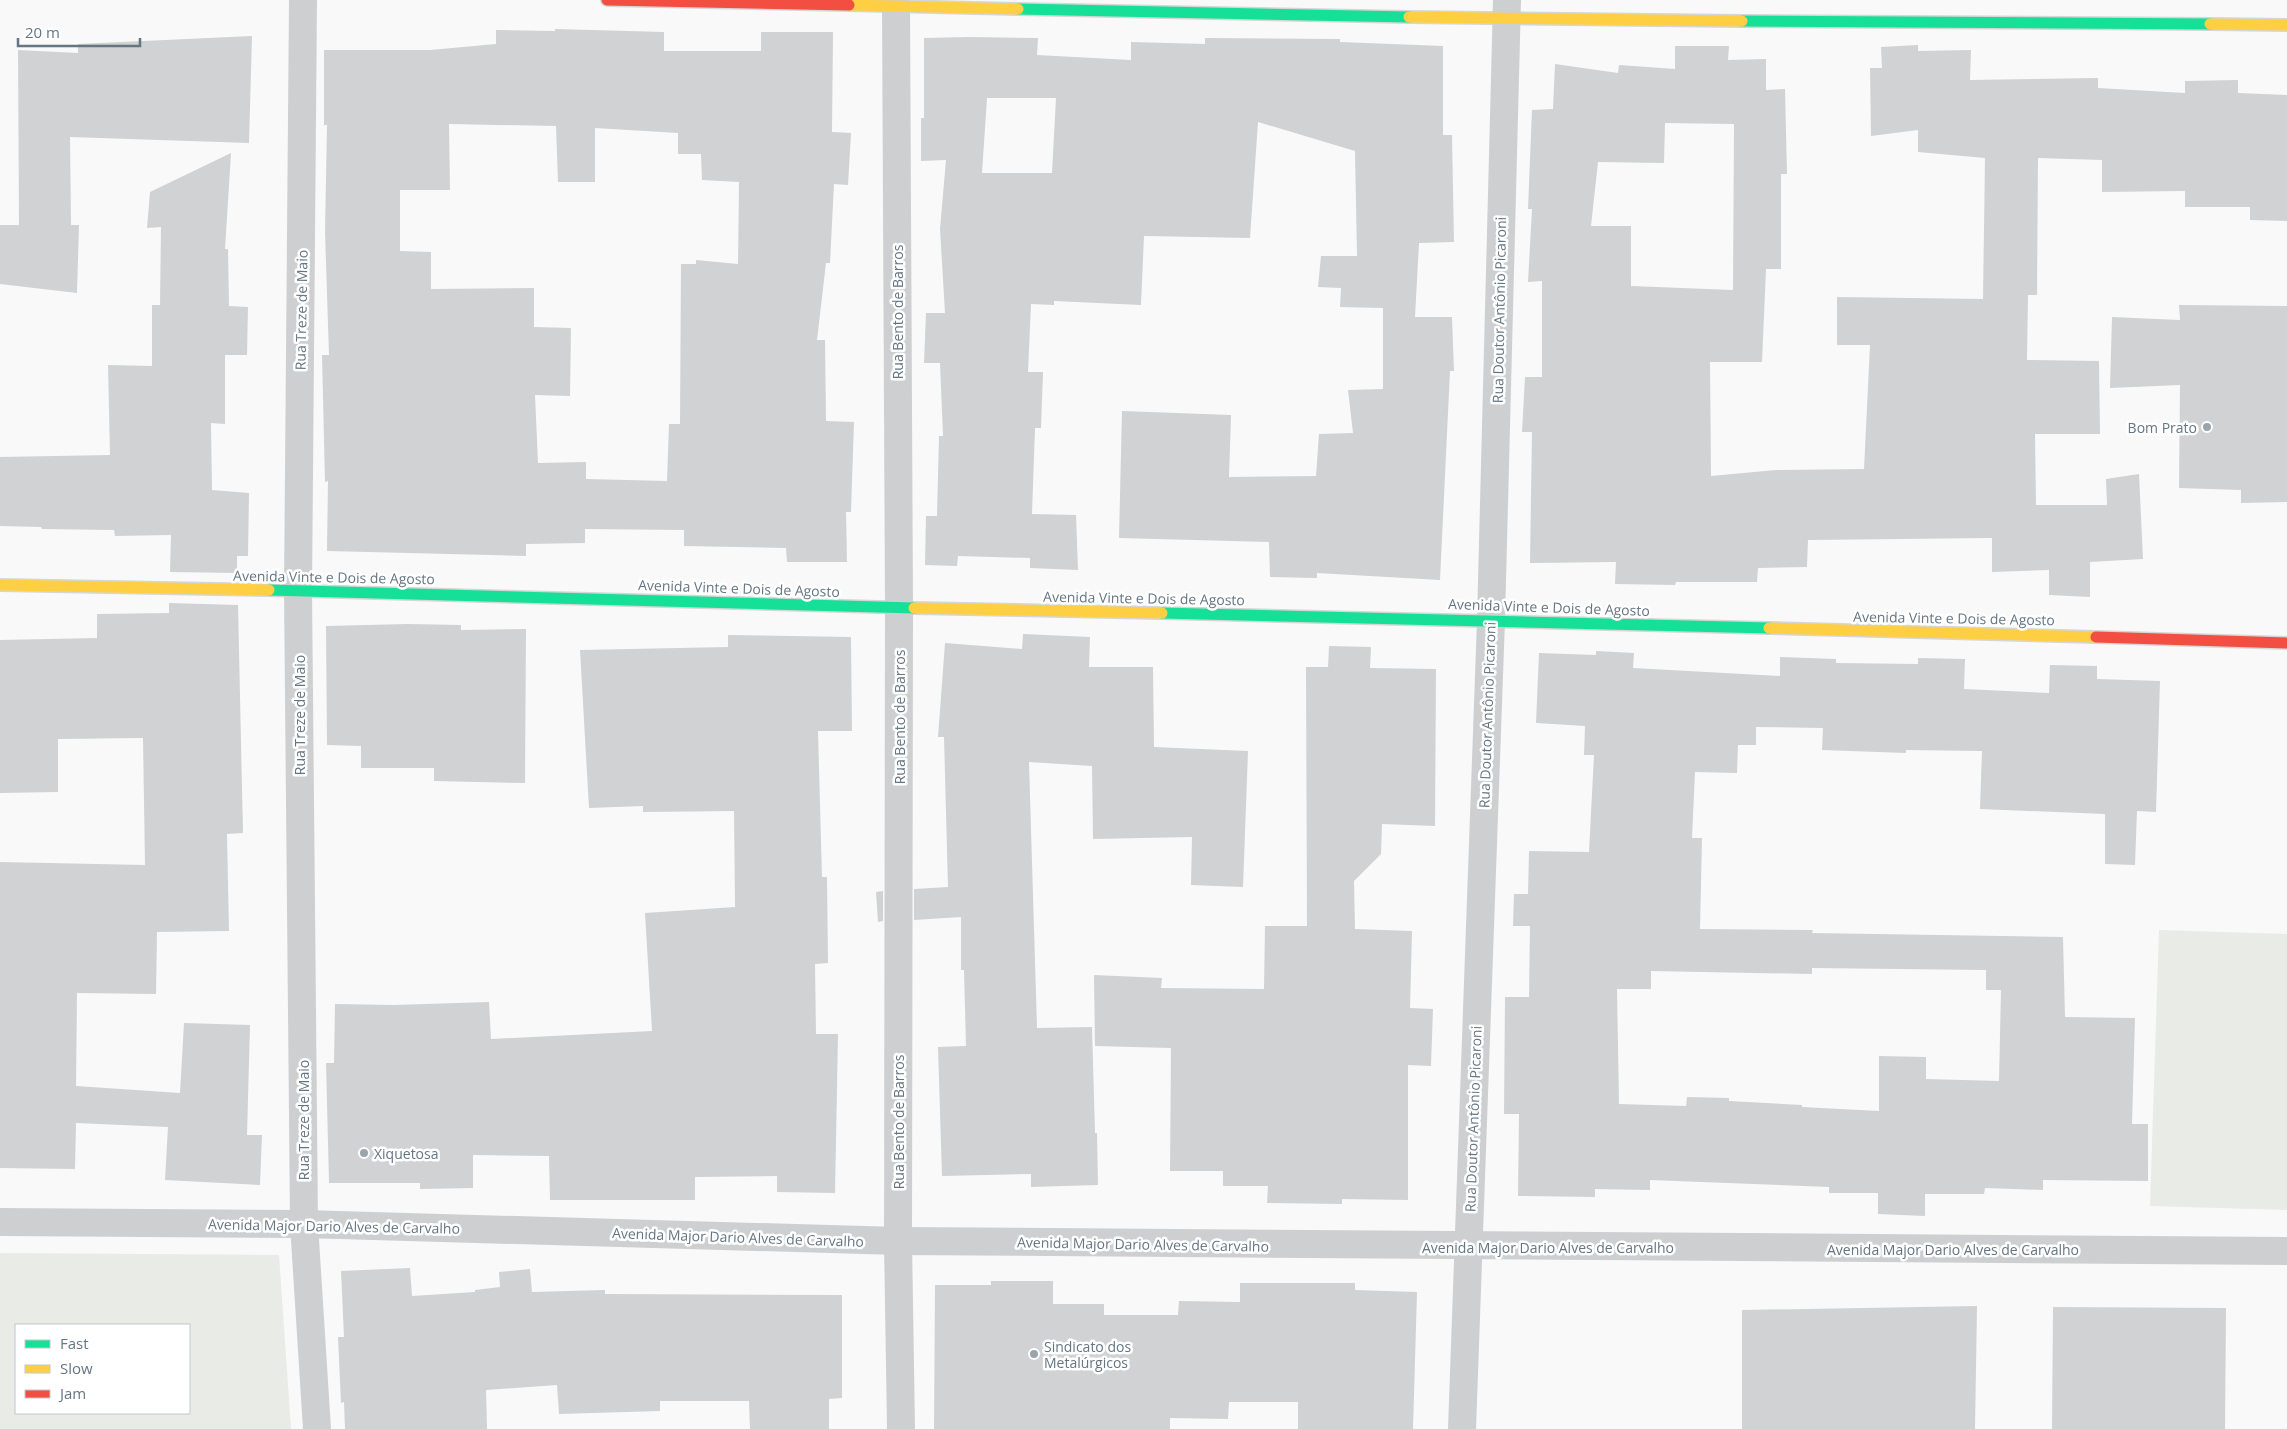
<svg xmlns="http://www.w3.org/2000/svg" width="2287" height="1429" font-family="'Open Sans',sans-serif">
<style>
.green{fill:#e8ebe6;fill-rule:evenodd}
.building{fill:#d0d2d3;fill-rule:evenodd}
.lines{fill:none;stroke-linecap:round;stroke-linejoin:round}
.fast-casing{stroke:#d5d6d7;stroke-width:14}
.slow-casing{stroke:#d5d6d7;stroke-width:14}
.jam-casing{stroke:#d5d6d7;stroke-width:14}
.street{stroke:#cecfd0;stroke-width:28}
.fast{stroke:#16e098;stroke-width:11}
.slow{stroke:#ffcf43;stroke-width:11}
.jam{stroke:#f24e42;stroke-width:11}
.poi-dot{fill:#99a4ac;stroke:#fff;stroke-width:2}
.labels{text-anchor:middle;dominant-baseline:central;stroke-width:5;stroke-linejoin:round;paint-order:stroke}
.street-label{font-size:14px;fill:#657683;stroke:#fff}
.poi-label{font-size:14px;fill:#657683;stroke:#fff;text-anchor:start}
</style>
<rect width="100%" height="100%" fill="#f9f9f9"/>
<g class="green">
<path d="M 2159,930 L 2287,934 L 2287,1210 L 2150,1206 Z"/>
<path d="M 0,1253 L 279,1255 L 291,1429 L 0,1429 ZM 189,1325 L 189,1413 L 16,1413 L 16,1325 Z"/>
</g>
<g class="building">
<path d="M 555,29 L 664,32 L 664,51 L 761,51 L 761,32 L 833,32 L 832,132 L 851,133 L 848,185 L 834,184 L 830,263 L 826,263 L 817,340 L 825,340 L 826,421 L 854,422 L 851,512 L 846,512 L 847,562 L 787,562 L 786,548 L 684,546 L 684,530 L 585,529 L 585,543 L 526,544 L 526,556 L 327,551 L 328,481 L 325,482 L 322,355 L 329,355 L 325,231 L 327,125 L 324,125 L 324,50 L 430,50 L 496,44 L 496,30 L 555,31 ZM 449,124 L 556,126 L 558,182 L 595,182 L 595,128 L 678,133 L 678,154 L 701,154 L 702,180 L 739,182 L 738,264 L 696,260 L 696,264 L 681,264 L 680,424 L 669,424 L 667,481 L 586,479 L 586,462 L 538,463 L 535,395 L 570,396 L 571,328 L 534,327 L 534,288 L 431,289 L 431,252 L 400,251 L 400,190 L 450,190 Z"/>
<path d="M 252,36 L 249,143 L 70,137 L 71,225 L 79,225 L 77,293 L 0,284 L 0,225 L 19,225 L 18,50 L 78,53 L 78,44 Z"/>
<path d="M 969,37 L 1038,38 L 1037,55 L 1131,60 L 1131,42 L 1205,44 L 1205,38 L 1340,39 L 1340,42 L 1443,46 L 1443,135 L 1452,135 L 1454,242 L 1419,243 L 1415,317 L 1452,317 L 1454,371 L 1450,371 L 1440,580 L 1317,573 L 1317,578 L 1270,577 L 1269,542 L 1119,538 L 1122,411 L 1231,415 L 1229,477 L 1316,476 L 1319,434 L 1353,433 L 1348,390 L 1383,389 L 1383,308 L 1340,307 L 1341,288 L 1318,287 L 1321,256 L 1357,256 L 1355,151 L 1258,122 L 1250,238 L 1144,236 L 1141,305 L 1054,301 L 1054,305 L 1031,304 L 1028,372 L 1043,372 L 1041,428 L 1035,428 L 1032,514 L 1076,515 L 1078,570 L 1030,568 L 1030,558 L 958,556 L 957,566 L 925,565 L 926,516 L 937,516 L 939,436 L 943,436 L 940,363 L 924,363 L 926,313 L 945,313 L 940,229 L 946,160 L 921,161 L 921,118 L 924,118 L 924,38 ZM 987,98 L 1056,98 L 1052,173 L 982,173 Z"/>
<path d="M 1918,45 L 1918,51 L 1971,50 L 1970,80 L 2098,78 L 2098,88 L 2185,93 L 2185,81 L 2238,80 L 2238,93 L 2287,95 L 2287,221 L 2250,220 L 2250,207 L 2185,207 L 2185,191 L 2102,192 L 2102,160 L 2038,158 L 2037,295 L 2028,295 L 2027,360 L 2099,361 L 2100,434 L 2035,434 L 2036,505 L 2107,505 L 2106,479 L 2139,474 L 2143,559 L 2090,562 L 2090,597 L 2049,595 L 2049,570 L 1992,572 L 1992,538 L 1808,540 L 1807,567 L 1758,568 L 1757,582 L 1676,582 L 1675,585 L 1615,584 L 1616,562 L 1530,563 L 1532,432 L 1522,432 L 1525,377 L 1542,377 L 1542,281 L 1528,282 L 1532,209 L 1528,209 L 1532,110 L 1553,109 L 1555,64 L 1618,73 L 1619,65 L 1675,69 L 1675,46 L 1729,46 L 1728,60 L 1766,59 L 1766,90 L 1785,89 L 1787,174 L 1781,174 L 1781,269 L 1766,269 L 1762,362 L 1710,362 L 1711,476 L 1776,470 L 1864,469 L 1870,345 L 1837,345 L 1837,297 L 1983,299 L 1985,158 L 1918,152 L 1918,130 L 1871,136 L 1870,68 L 1882,68 L 1881,47 ZM 1665,123 L 1734,124 L 1733,290 L 1631,286 L 1631,226 L 1591,226 L 1598,162 L 1664,163 Z"/>
<path d="M 231,153 L 225,249 L 228,249 L 229,306 L 248,307 L 247,355 L 225,355 L 225,424 L 211,423 L 212,490 L 249,493 L 248,556 L 237,556 L 237,573 L 170,572 L 171,535 L 115,536 L 114,530 L 42,529 L 41,527 L 0,526 L 0,457 L 110,455 L 108,365 L 152,366 L 152,305 L 160,305 L 161,227 L 147,228 L 150,192 Z"/>
<path d="M 2179,305 L 2287,306 L 2287,502 L 2241,503 L 2241,490 L 2179,488 L 2180,385 L 2110,388 L 2112,317 L 2180,320 Z"/>
<path d="M 169,603 L 238,605 L 243,833 L 227,834 L 229,931 L 157,932 L 156,994 L 77,993 L 76,1086 L 180,1093 L 184,1023 L 250,1025 L 247,1135 L 262,1135 L 260,1185 L 165,1180 L 168,1127 L 76,1123 L 75,1169 L 0,1168 L 0,862 L 145,865 L 143,738 L 58,739 L 58,792 L 0,793 L 0,640 L 97,638 L 97,614 L 169,613 Z"/>
<path d="M 407,624 L 461,625 L 461,630 L 526,629 L 525,783 L 434,781 L 434,768 L 361,768 L 361,746 L 327,745 L 326,626 Z"/>
<path d="M 1023,634 L 1090,637 L 1089,667 L 1153,667 L 1154,747 L 1248,751 L 1243,887 L 1191,885 L 1192,837 L 1093,839 L 1092,766 L 1029,762 L 1037,1028 L 1092,1027 L 1095,1133 L 1097,1133 L 1098,1185 L 1031,1187 L 1031,1174 L 942,1176 L 938,1047 L 966,1046 L 964,970 L 961,970 L 961,917 L 914,920 L 914,889 L 948,887 L 944,737 L 938,737 L 945,643 L 1022,649 Z"/>
<path d="M 728,635 L 851,637 L 852,731 L 818,731 L 822,877 L 827,877 L 828,963 L 815,964 L 816,1034 L 838,1034 L 835,1193 L 777,1192 L 777,1176 L 695,1177 L 695,1200 L 550,1200 L 549,1156 L 473,1155 L 473,1188 L 420,1189 L 420,1183 L 329,1183 L 326,1063 L 334,1063 L 335,1004 L 394,1005 L 489,1002 L 491,1039 L 652,1031 L 645,913 L 735,907 L 734,811 L 643,812 L 643,806 L 589,808 L 580,650 L 728,647 Z"/>
<path d="M 1329,646 L 1371,647 L 1370,668 L 1436,669 L 1435,826 L 1382,824 L 1381,854 L 1354,881 L 1355,929 L 1412,931 L 1410,1008 L 1433,1009 L 1431,1066 L 1408,1065 L 1408,1200 L 1342,1199 L 1342,1204 L 1267,1203 L 1268,1186 L 1223,1186 L 1223,1171 L 1170,1171 L 1171,1048 L 1095,1046 L 1094,975 L 1162,978 L 1161,988 L 1264,989 L 1265,926 L 1307,926 L 1306,667 L 1328,667 Z"/>
<path d="M 1596,651 L 1634,653 L 1633,668 L 1780,676 L 1780,657 L 1836,659 L 1836,663 L 1918,664 L 1918,658 L 1965,659 L 1964,689 L 2049,693 L 2050,665 L 2097,666 L 2097,679 L 2160,681 L 2156,812 L 2137,811 L 2135,865 L 2105,864 L 2105,814 L 1980,809 L 1982,751 L 1906,750 L 1906,753 L 1822,750 L 1823,728 L 1756,727 L 1756,745 L 1738,745 L 1737,773 L 1695,772 L 1692,838 L 1702,838 L 1700,929 L 1813,930 L 1812,933 L 2063,937 L 2065,1017 L 2135,1018 L 2132,1124 L 2148,1124 L 2148,1181 L 2043,1180 L 2043,1190 L 1985,1188 L 1984,1194 L 1925,1194 L 1925,1216 L 1878,1214 L 1878,1193 L 1829,1193 L 1829,1187 L 1650,1180 L 1650,1190 L 1595,1189 L 1595,1197 L 1518,1196 L 1519,1114 L 1504,1114 L 1505,997 L 1529,997 L 1530,926 L 1513,926 L 1514,894 L 1528,894 L 1529,851 L 1589,852 L 1594,755 L 1584,755 L 1585,726 L 1536,723 L 1539,653 L 1596,655 ZM 1812,968 L 1986,970 L 1986,990 L 2001,990 L 1999,1081 L 1926,1079 L 1926,1057 L 1879,1056 L 1879,1111 L 1802,1107 L 1802,1105 L 1729,1101 L 1729,1098 L 1687,1097 L 1686,1106 L 1619,1104 L 1617,989 L 1651,989 L 1651,971 L 1812,974 Z"/>
<path d="M 883,891 L 883,921 L 878,922 L 876,892 Z"/>
<path d="M 410,1268 L 412,1296 L 475,1292 L 475,1290 L 500,1287 L 499,1272 L 530,1269 L 532,1292 L 605,1290 L 605,1294 L 842,1295 L 842,1398 L 829,1399 L 829,1429 L 750,1429 L 749,1401 L 660,1401 L 660,1411 L 559,1414 L 557,1385 L 486,1390 L 487,1429 L 345,1429 L 344,1402 L 341,1403 L 338,1337 L 344,1337 L 341,1271 Z"/>
<path d="M 991,1281 L 1053,1281 L 1053,1304 L 1104,1304 L 1104,1315 L 1178,1315 L 1179,1301 L 1240,1302 L 1240,1283 L 1355,1283 L 1355,1290 L 1417,1292 L 1413,1429 L 1298,1429 L 1298,1402 L 1229,1402 L 1228,1419 L 1170,1418 L 1170,1429 L 934,1429 L 935,1285 L 991,1285 Z"/>
<path d="M 1977,1306 L 1975,1429 L 1742,1429 L 1742,1310 Z"/>
<path d="M 2053,1307 L 2226,1308 L 2225,1429 L 2052,1429 Z"/>
</g>
<g class="lines">
<defs>
<g id="fast">
<path d="M 1018,9 L 1409,17"/>
<path d="M 1742,21 L 2210,24"/>
<path d="M 269,590 L 914,608"/>
<path d="M 1162,613 L 1769,628"/>
</g>
<g id="slow">
<path d="M 849,5 L 1018,9"/>
<path d="M 1409,17 L 1742,21"/>
<path d="M 2210,24 L 2287,25"/>
<path d="M 0,585 L 269,590"/>
<path d="M 914,608 L 1162,613"/>
<path d="M 1769,628 L 2096,637"/>
</g>
<g id="jam">
<path d="M 607,0 L 849,5"/>
<path d="M 2096,637 L 2287,643"/>
</g>
</defs>
<use href="#fast" class="fast-casing"/>
<use href="#slow" class="slow-casing"/>
<use href="#jam" class="jam-casing"/>
<g class="street">
<path d="M 303,0 L 298,590 L 304,1224 L 317,1429"/>
<path d="M 896,5 L 899,608 L 898,1241 L 901,1429"/>
<path d="M 0,1222 L 304,1224 L 898,1241 L 2287,1251"/>
<path d="M 1462,1429 L 1491,620 L 1507,0"/>
</g>
<use href="#fast" class="fast"/>
<use href="#slow" class="slow"/>
<use href="#jam" class="jam"/>
</g>
<g class="poi-dot">
<circle cx="2207" cy="427" r="5"/>
<circle cx="364" cy="1153" r="5"/>
<circle cx="1034" cy="1354" r="5"/>
</g>
<g class="labels">
<g class="street-label">
<text transform="translate(301 310) rotate(-89)">Rua Treze de Maio</text>
<text transform="translate(1499 310) rotate(-89)">Rua Doutor Antônio Picaroni</text>
<text transform="translate(897 312) rotate(-90)">Rua Bento de Barros</text>
<text transform="translate(334 577) rotate(1)">Avenida Vinte e Dois de Agosto</text>
<text transform="translate(739 588) rotate(2)">Avenida Vinte e Dois de Agosto</text>
<text transform="translate(1144 598) rotate(1)">Avenida Vinte e Dois de Agosto</text>
<text transform="translate(1549 607) rotate(2)">Avenida Vinte e Dois de Agosto</text>
<text transform="translate(1954 618) rotate(1)">Avenida Vinte e Dois de Agosto</text>
<text transform="translate(299 715) rotate(-90)">Rua Treze de Maio</text>
<text transform="translate(1487 715) rotate(-88)">Rua Doutor Antônio Picaroni</text>
<text transform="translate(899 717) rotate(-90)">Rua Bento de Barros</text>
<text transform="translate(1473 1119) rotate(-88)">Rua Doutor Antônio Picaroni</text>
<text transform="translate(303 1120) rotate(-90)">Rua Treze de Maio</text>
<text transform="translate(898 1122) rotate(-90)">Rua Bento de Barros</text>
<text transform="translate(334 1226) rotate(1)">Avenida Major Dario Alves de Carvalho</text>
<text transform="translate(738 1237) rotate(2)">Avenida Major Dario Alves de Carvalho</text>
<text transform="translate(1143 1244) rotate(1)">Avenida Major Dario Alves de Carvalho</text>
<text x="1548" y="1247">Avenida Major Dario Alves de Carvalho</text>
<text x="1953" y="1249">Avenida Major Dario Alves de Carvalho</text>
</g>
<g class="poi-label">
<text x="2197" y="427" text-anchor="end">Bom Prato</text>
<text x="374" y="1153">Xiquetosa</text>
<text x="1044" y="1346">Sindicato dos<tspan x="1044" dy="16">Metalúrgicos</tspan></text>
</g>
</g>
<rect x="15" y="1324" width="175" height="90" fill="#ffffff" stroke="#c1c8cd"/>
<rect x="25" y="1340" width="25" height="8" fill="#16e098" stroke="#c1c8cd"/>
<text x="60" y="1349" font-size="15" fill="#657683">Fast</text>
<rect x="25" y="1365" width="25" height="8" fill="#ffcf43" stroke="#c1c8cd"/>
<text x="60" y="1374" font-size="15" fill="#657683">Slow</text>
<rect x="25" y="1390" width="25" height="8" fill="#f24e42" stroke="#c1c8cd"/>
<text x="60" y="1399" font-size="15" fill="#657683">Jam</text>
<path d="M18 38v8h122v-8" fill="none" stroke="#657683" stroke-width="2.5"/>
<text x="25" y="38" font-size="15" fill="#657683" stroke="#ffffff" stroke-width="4" paint-order="stroke">20 m</text>
</svg>
